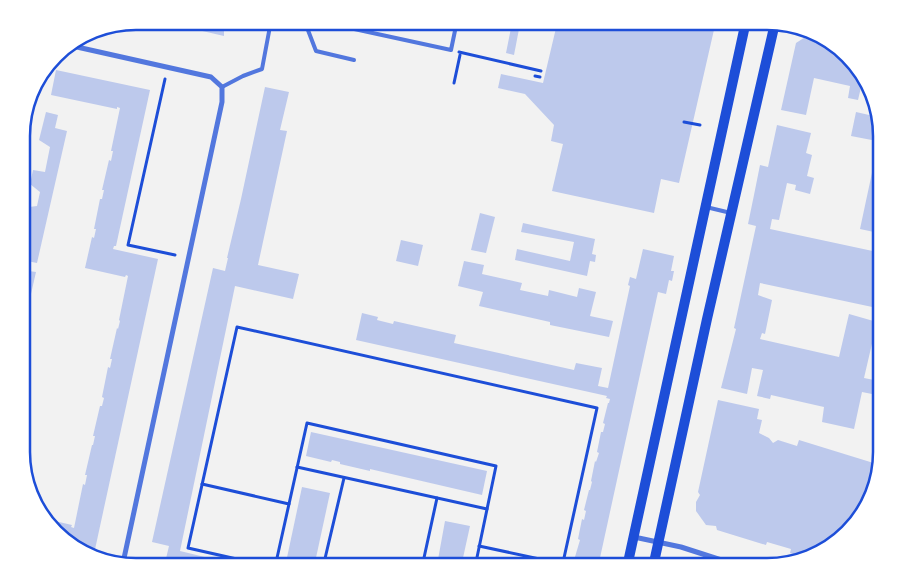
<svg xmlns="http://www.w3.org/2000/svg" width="903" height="588" font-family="'IBM Plex Sans',sans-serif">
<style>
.building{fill:#bdc9ec}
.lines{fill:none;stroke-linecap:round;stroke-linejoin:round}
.path{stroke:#1d4ed8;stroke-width:3}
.service{stroke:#5277de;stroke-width:4}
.minor{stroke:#5277de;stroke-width:5}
.secondary{stroke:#1d4ed8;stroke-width:10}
.rim{fill:none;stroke:#1d4ed8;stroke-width:2.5}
</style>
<rect width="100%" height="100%" fill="#f2f2f2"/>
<g class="building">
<path d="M 159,21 L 227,21 L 225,31 L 224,30 L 224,36 Z"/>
<path d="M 431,21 L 444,21 L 444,25 Z"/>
<path d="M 569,21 L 716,21 L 679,183 L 661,179 L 654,213 L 552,191 L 563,144 L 551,141 L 554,125 L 525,94 L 498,88 L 501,74 L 543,83 L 556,28 L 567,31 Z"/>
<path d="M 511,28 L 519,29 L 514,55 L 506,53 Z"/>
<path d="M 810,34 L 831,41 L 867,79 L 868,84 L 862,83 L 858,100 L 848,98 L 850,86 L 814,78 L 806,115 L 781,110 L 796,43 Z"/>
<path d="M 56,70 L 150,90 L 116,246 L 114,246 L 113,249 L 158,259 L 94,554 L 72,547 L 46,519 L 72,525 L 71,527 L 74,528 L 83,484 L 85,485 L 87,475 L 85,475 L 92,445 L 93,445 L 95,436 L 93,436 L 100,406 L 102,406 L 104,398 L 102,397 L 108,367 L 110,368 L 112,359 L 110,359 L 117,328 L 118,329 L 120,321 L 119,320 L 128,276 L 126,275 L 125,277 L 85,268 L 92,237 L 94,238 L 96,229 L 94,229 L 100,199 L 102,199 L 104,190 L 102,190 L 109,160 L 111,161 L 113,151 L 111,151 L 120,108 L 117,107 L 117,109 L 51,95 Z"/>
<path d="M 265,87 L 289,92 L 280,130 L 287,131 L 258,265 L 299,274 L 293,299 L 235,286 L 180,551 L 246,567 L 164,567 L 169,546 L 152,542 L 213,268 L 225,271 L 228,258 L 227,258 L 241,199 Z"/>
<path d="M 46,112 L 58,115 L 55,128 L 67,131 L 37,263 L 22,260 L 22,250 L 28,249 L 31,236 L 22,230 L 22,219 L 23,214 L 28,215 L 29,207 L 37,206 L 40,192 L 30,184 L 33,170 L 45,172 L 50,147 L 39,140 Z"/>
<path d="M 856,112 L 878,117 L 882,128 L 882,142 L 851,136 Z"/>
<path d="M 777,125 L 811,133 L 806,153 L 812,155 L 807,176 L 814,178 L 810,194 L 795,190 L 796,185 L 787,183 L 779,220 L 772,219 L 770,229 L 882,253 L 882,287 L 877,308 L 760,283 L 758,295 L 772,300 L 765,334 L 762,333 L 760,339 L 839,357 L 849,314 L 877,322 L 864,378 L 874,380 L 875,378 L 882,379 L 882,396 L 862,392 L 854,429 L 822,422 L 824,407 L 771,395 L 770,399 L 757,396 L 763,370 L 752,368 L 747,394 L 721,388 L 736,329 L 734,328 L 756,226 L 748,224 L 754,195 L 760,165 L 768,167 Z"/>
<path d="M 873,168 L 882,169 L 882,237 L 874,236 L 874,232 L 860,229 Z"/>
<path d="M 480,213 L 495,217 L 486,253 L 471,250 Z"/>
<path d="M 523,223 L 595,239 L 592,254 L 596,255 L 595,262 L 590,261 L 587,276 L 515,260 L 517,249 L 570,261 L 574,242 L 521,232 Z"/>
<path d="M 401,240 L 423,245 L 418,266 L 396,261 Z"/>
<path d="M 643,249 L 674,256 L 671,271 L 674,271 L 672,281 L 669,280 L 666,294 L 658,292 L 598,567 L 572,567 L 580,540 L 578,539 L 582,519 L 584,520 L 586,511 L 584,510 L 589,490 L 590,490 L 592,482 L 591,481 L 595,461 L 596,462 L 599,453 L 597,452 L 601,432 L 603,432 L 605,424 L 603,423 L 608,403 L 609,403 L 610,399 L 606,398 L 607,396 L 356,340 L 362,313 L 378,317 L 377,320 L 393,324 L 394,321 L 456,335 L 454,343 L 574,370 L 576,363 L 602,368 L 598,386 L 608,388 L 630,286 L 628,285 L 630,277 L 636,279 Z"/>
<path d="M 464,261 L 484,265 L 482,274 L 522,283 L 520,290 L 548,296 L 549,290 L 577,297 L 579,288 L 596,292 L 590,316 L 613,321 L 609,337 L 550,325 L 550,322 L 479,306 L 483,292 L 458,286 Z"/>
<path d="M 22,270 L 36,272 L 23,329 L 22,329 Z"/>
<path d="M 718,400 L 759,409 L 757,419 L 762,420 L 759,433 L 769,438 L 773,443 L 778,440 L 797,446 L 799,440 L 880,465 L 862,516 L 824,552 L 805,557 L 790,553 L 791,549 L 767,542 L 766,545 L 717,530 L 716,526 L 706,525 L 696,511 L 696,502 L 700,495 L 698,492 Z"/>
<path d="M 311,432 L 487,471 L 482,495 L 370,469 L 370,471 L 340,464 L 340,462 L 332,460 L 331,462 L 306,456 Z"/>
<path d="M 302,487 L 330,493 L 314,567 L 285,567 Z"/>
<path d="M 445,521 L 470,526 L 461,567 L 435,567 L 435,564 L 437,565 Z"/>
</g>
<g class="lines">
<g class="path">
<path d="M 459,52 L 541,71"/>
<path d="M 535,76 L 540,77"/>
<path d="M 165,79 L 128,245 L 175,255"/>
<path d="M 454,83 L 460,55"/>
<path d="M 684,122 L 700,125"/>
<path d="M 297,467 L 487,509"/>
<path d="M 202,484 L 289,504"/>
<path d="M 479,546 L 563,564"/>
<path d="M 272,567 L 188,548 L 237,327 L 597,408 L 562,567"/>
<path d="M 275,567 L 307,423 L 496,466 L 475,567"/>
<path d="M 323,567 L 344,478"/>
<path d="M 422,567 L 437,498"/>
</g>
<g class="service">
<path d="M 287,21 L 306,25 L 322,22 L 451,50 L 457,21"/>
<path d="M 306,25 L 316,51 L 354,60"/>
<path d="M 222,87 L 243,76 L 262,69 L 271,21"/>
<path d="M 706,207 L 731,213"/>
</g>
<g class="minor">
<path d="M 68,45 L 211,77 L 222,87 L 222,102 L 123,563"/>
<path d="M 634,537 L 681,547 L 743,567"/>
</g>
<g class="secondary">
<path d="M 627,567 L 746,21"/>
<path d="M 653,567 L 707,319 L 775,23"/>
</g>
</g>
<path d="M0 0H903V588H0ZM136 30H767A106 106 0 0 1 873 136V452A106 106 0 0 1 767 558H136A106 106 0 0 1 30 452V136A106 106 0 0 1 136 30Z" fill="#fff" fill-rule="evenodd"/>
<path class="rim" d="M136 30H767A106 106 0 0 1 873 136V452A106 106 0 0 1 767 558H136A106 106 0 0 1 30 452V136A106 106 0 0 1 136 30Z"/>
</svg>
